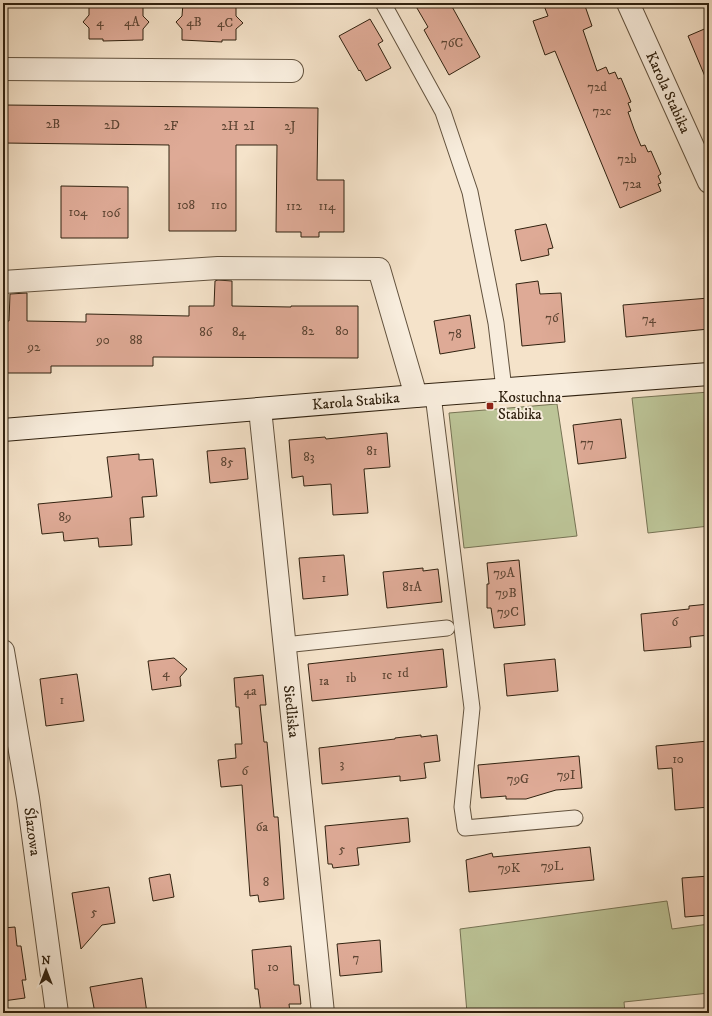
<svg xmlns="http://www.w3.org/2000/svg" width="712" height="1016" font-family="'IM FELL DW Pica',serif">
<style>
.green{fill:#bcc497;stroke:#767354}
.building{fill:#deaa96;stroke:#312210}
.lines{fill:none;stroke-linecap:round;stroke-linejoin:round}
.lane-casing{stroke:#62523e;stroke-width:17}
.street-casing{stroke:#62523e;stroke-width:24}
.secondary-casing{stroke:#312210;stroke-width:24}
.lane{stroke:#f8eddd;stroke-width:15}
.street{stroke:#f8eddd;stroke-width:22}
.secondary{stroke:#f8eddd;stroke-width:22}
.poi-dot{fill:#8f2418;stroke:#f8eddd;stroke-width:1.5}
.labels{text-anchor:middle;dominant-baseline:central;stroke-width:4;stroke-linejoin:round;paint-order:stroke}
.number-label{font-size:13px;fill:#5c4432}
.street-label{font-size:15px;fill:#312210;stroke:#f8eddd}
.poi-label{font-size:15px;fill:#312210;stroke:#f8eddd;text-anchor:start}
</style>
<rect width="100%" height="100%" fill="#f5e3ca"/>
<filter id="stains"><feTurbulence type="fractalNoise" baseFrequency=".005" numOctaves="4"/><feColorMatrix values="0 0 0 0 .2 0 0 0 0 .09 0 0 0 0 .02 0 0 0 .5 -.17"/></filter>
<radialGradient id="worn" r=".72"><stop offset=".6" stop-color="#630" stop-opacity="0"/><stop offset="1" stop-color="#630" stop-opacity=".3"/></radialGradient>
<g class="green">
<path d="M 709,392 L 709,526 L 648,533 L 632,398 Z"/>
<path d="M 557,404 L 577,536 L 464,548 L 449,413 Z"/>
<path d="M 667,901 L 672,929 L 709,924 L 709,993 L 624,1002 L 625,1013 L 467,1013 L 460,929 Z"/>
</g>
<g class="building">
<path d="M 89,3 L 143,3 L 143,16 L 149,22 L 143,29 L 143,40 L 103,41 L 103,39 L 89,39 L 89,28 L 83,22 L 89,15 Z"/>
<path d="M 183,3 L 236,3 L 236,16 L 243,23 L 236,29 L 236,40 L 222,40 L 222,42 L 182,40 L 182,29 L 176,22 L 182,16 Z"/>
<path d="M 414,3 L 450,3 L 480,57 L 449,75 L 424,30 L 428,27 Z"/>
<path d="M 543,3 L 584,3 L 592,26 L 583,30 L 597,71 L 606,67 L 609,74 L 615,72 L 618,79 L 621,78 L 631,102 L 628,103 L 631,111 L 628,112 L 634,129 L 641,146 L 645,145 L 648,152 L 651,151 L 661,174 L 658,176 L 661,183 L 658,184 L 661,191 L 620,208 L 555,51 L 545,55 L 533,21 L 548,16 Z"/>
<path d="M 370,19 L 383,41 L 378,44 L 391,68 L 366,81 L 360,70 L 359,71 L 339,36 Z"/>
<path d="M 709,27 L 709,86 L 688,36 Z"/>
<path d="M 3,105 L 318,108 L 317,180 L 344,180 L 344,232 L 319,232 L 319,237 L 301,237 L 301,232 L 276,232 L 277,145 L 236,145 L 236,231 L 169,231 L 169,145 L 3,143 Z"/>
<path d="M 61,186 L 128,187 L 128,238 L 61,238 Z"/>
<path d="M 546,224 L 553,248 L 548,249 L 549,255 L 521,261 L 515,230 Z"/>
<path d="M 218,280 L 232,281 L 232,306 L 291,307 L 291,306 L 358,306 L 358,358 L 153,357 L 153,366 L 51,366 L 51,373 L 3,373 L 3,321 L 9,321 L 10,294 L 27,293 L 27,321 L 86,322 L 86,314 L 189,316 L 189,306 L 214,306 L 215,281 Z"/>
<path d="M 538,281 L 540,294 L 561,293 L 565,342 L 522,346 L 516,284 Z"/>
<path d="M 709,298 L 709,329 L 626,337 L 623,305 Z"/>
<path d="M 470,315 L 475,348 L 440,354 L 434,321 Z"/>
<path d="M 621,419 L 626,458 L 578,464 L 573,425 Z"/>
<path d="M 387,433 L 390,467 L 364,469 L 368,513 L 333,515 L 331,484 L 304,486 L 303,476 L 292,478 L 289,440 L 325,437 L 326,439 Z"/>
<path d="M 245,448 L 248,479 L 210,483 L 207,451 Z"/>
<path d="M 139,454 L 139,460 L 153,459 L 157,496 L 142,497 L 144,517 L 130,518 L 132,545 L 99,547 L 98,538 L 64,541 L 63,532 L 42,534 L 38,504 L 112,497 L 107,457 Z"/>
<path d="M 344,555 L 348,595 L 303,599 L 299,558 Z"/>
<path d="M 519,560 L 525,625 L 494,628 L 491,608 L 487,608 L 487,584 L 489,584 L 487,563 Z"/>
<path d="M 423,568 L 423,571 L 438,569 L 442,602 L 387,608 L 383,572 Z"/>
<path d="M 709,604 L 709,635 L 690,637 L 691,647 L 644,651 L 641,614 L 689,609 L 689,606 Z"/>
<path d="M 443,649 L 447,687 L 312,701 L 308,664 Z"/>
<path d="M 174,658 L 187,669 L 180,677 L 181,686 L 152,690 L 148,661 Z"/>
<path d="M 555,659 L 558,691 L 507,696 L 504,664 Z"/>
<path d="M 77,674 L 84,721 L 46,726 L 40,679 Z"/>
<path d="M 263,675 L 266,705 L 260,705 L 264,742 L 267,742 L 274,817 L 278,817 L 284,899 L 259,902 L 258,895 L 250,896 L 242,785 L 221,787 L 218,760 L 236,758 L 235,744 L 242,744 L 239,707 L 236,707 L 234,678 Z"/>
<path d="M 421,735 L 421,737 L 437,735 L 440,761 L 424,763 L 426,778 L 400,781 L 400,776 L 322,784 L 319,748 L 395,739 L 395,738 Z"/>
<path d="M 708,741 L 709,807 L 675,810 L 672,768 L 658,769 L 656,746 Z"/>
<path d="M 579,756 L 582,788 L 556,790 L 526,799 L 506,799 L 506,796 L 481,798 L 478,765 Z"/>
<path d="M 408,818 L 410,842 L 357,848 L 359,865 L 333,868 L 332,864 L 328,864 L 325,826 Z"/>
<path d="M 590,847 L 594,880 L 469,892 L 466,860 L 492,853 L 493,857 Z"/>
<path d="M 170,874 L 174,897 L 153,901 L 149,878 Z"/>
<path d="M 709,876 L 709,915 L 685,917 L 682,878 Z"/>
<path d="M 109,887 L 115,923 L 102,925 L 81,949 L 72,893 Z"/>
<path d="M 15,927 L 17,946 L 21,946 L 26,980 L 22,980 L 25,998 L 3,1001 L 3,928 Z"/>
<path d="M 380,940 L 382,972 L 340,976 L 337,944 Z"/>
<path d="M 291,946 L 294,985 L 299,985 L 301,1004 L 289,1004 L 290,1013 L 261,1013 L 258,989 L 255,989 L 252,950 Z"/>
<path d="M 142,978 L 147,1013 L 95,1013 L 90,987 Z"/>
</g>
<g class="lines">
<defs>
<g id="lane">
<path d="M 383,3 L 443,112 L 470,192 L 496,323 L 504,389"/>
<path d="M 433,395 L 472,708 L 462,807 L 465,828 L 575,818"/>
<path d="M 284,645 L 447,628"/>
</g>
<g id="street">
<path id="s1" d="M 628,3 L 709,182"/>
<path d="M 3,69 L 292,71"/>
<path d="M 3,282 L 218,268 L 379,269 L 416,396"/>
<path id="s2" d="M 260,409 L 323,1013"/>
<path id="s3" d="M 3,651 L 28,798 L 57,1013"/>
</g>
<g id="secondary">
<path id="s4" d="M 3,430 L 416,396 L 709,374"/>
</g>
</defs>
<use href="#lane" class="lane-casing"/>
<use href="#street" class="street-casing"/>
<use href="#secondary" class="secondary-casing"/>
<use href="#lane" class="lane"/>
<use href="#street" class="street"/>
<use href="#secondary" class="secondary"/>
</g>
<rect class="poi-dot" x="486" y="402" width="8" height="8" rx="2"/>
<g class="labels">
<g class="number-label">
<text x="100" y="22">4</text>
<text x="132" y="22">4A</text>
<text x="194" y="22">4B</text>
<text x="225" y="23">4C</text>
<text x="452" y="43">76C</text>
<text x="597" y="87">72d</text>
<text x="602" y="111">72c</text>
<text x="53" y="124">2B</text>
<text x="112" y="125">2D</text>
<text x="171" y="126">2F</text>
<text x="230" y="126">2H</text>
<text x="249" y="126">2I</text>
<text x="290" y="126">2J</text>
<text x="627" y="159">72b</text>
<text x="632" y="184">72a</text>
<text x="186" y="205">108</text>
<text x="219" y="205">110</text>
<text x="294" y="206">112</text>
<text x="327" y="206">114</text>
<text x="78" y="212">104</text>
<text x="111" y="213">106</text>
<text x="552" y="318">76</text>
<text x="649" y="319">74</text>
<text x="308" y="331">82</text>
<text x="342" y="331">80</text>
<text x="206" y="332">86</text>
<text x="239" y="332">84</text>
<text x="455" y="334">78</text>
<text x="103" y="340">90</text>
<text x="136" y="340">88</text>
<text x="34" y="347">92</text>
<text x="587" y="443">77</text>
<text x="372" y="451">81</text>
<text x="309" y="457">83</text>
<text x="227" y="462">85</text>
<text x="65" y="517">89</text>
<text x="504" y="573">79A</text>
<text x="324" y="578">1</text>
<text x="412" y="587">81A</text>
<text x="506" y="593">79B</text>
<text x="508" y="612">79C</text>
<text x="675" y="622">6</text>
<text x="166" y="673">4</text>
<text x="403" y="673">1d</text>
<text x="387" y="675">1c</text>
<text x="351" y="678">1b</text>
<text x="324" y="681">1a</text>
<text x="250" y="691">4a</text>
<text x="62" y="700">1</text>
<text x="678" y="759">10</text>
<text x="342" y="764">3</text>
<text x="245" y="771">6</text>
<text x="566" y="775">79I</text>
<text x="518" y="779">79G</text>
<text x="262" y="827">6a</text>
<text x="342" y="849">5</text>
<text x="552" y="866">79L</text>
<text x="509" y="868">79K</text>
<text x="266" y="882">8</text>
<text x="94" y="912">5</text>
<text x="356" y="958">7</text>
<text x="273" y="967">10</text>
</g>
<g class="street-label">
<text stroke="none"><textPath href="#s1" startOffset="98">Karola Stabika</textPath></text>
<text stroke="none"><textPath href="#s4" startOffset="354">Karola Stabika</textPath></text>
<text stroke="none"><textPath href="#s2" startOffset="304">Siedliska</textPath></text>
<text stroke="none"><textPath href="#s3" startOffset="183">Ślazowa</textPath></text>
</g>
<g class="poi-label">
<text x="498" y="397">Kostuchna<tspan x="498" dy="17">Stabika</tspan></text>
</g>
</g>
<rect width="712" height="1016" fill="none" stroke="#f5e3ca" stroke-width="16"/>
<rect x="4" y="4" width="704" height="1008" fill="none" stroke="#312210" stroke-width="2"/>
<rect x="8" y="8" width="696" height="1000" fill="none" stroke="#312210"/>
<g transform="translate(46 970)" stroke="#f8eddd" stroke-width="3" paint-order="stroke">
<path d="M0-3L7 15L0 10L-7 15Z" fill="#312210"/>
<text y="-6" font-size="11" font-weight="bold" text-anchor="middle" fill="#312210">N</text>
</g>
<rect width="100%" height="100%" filter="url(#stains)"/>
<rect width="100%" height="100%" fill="url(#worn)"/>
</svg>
